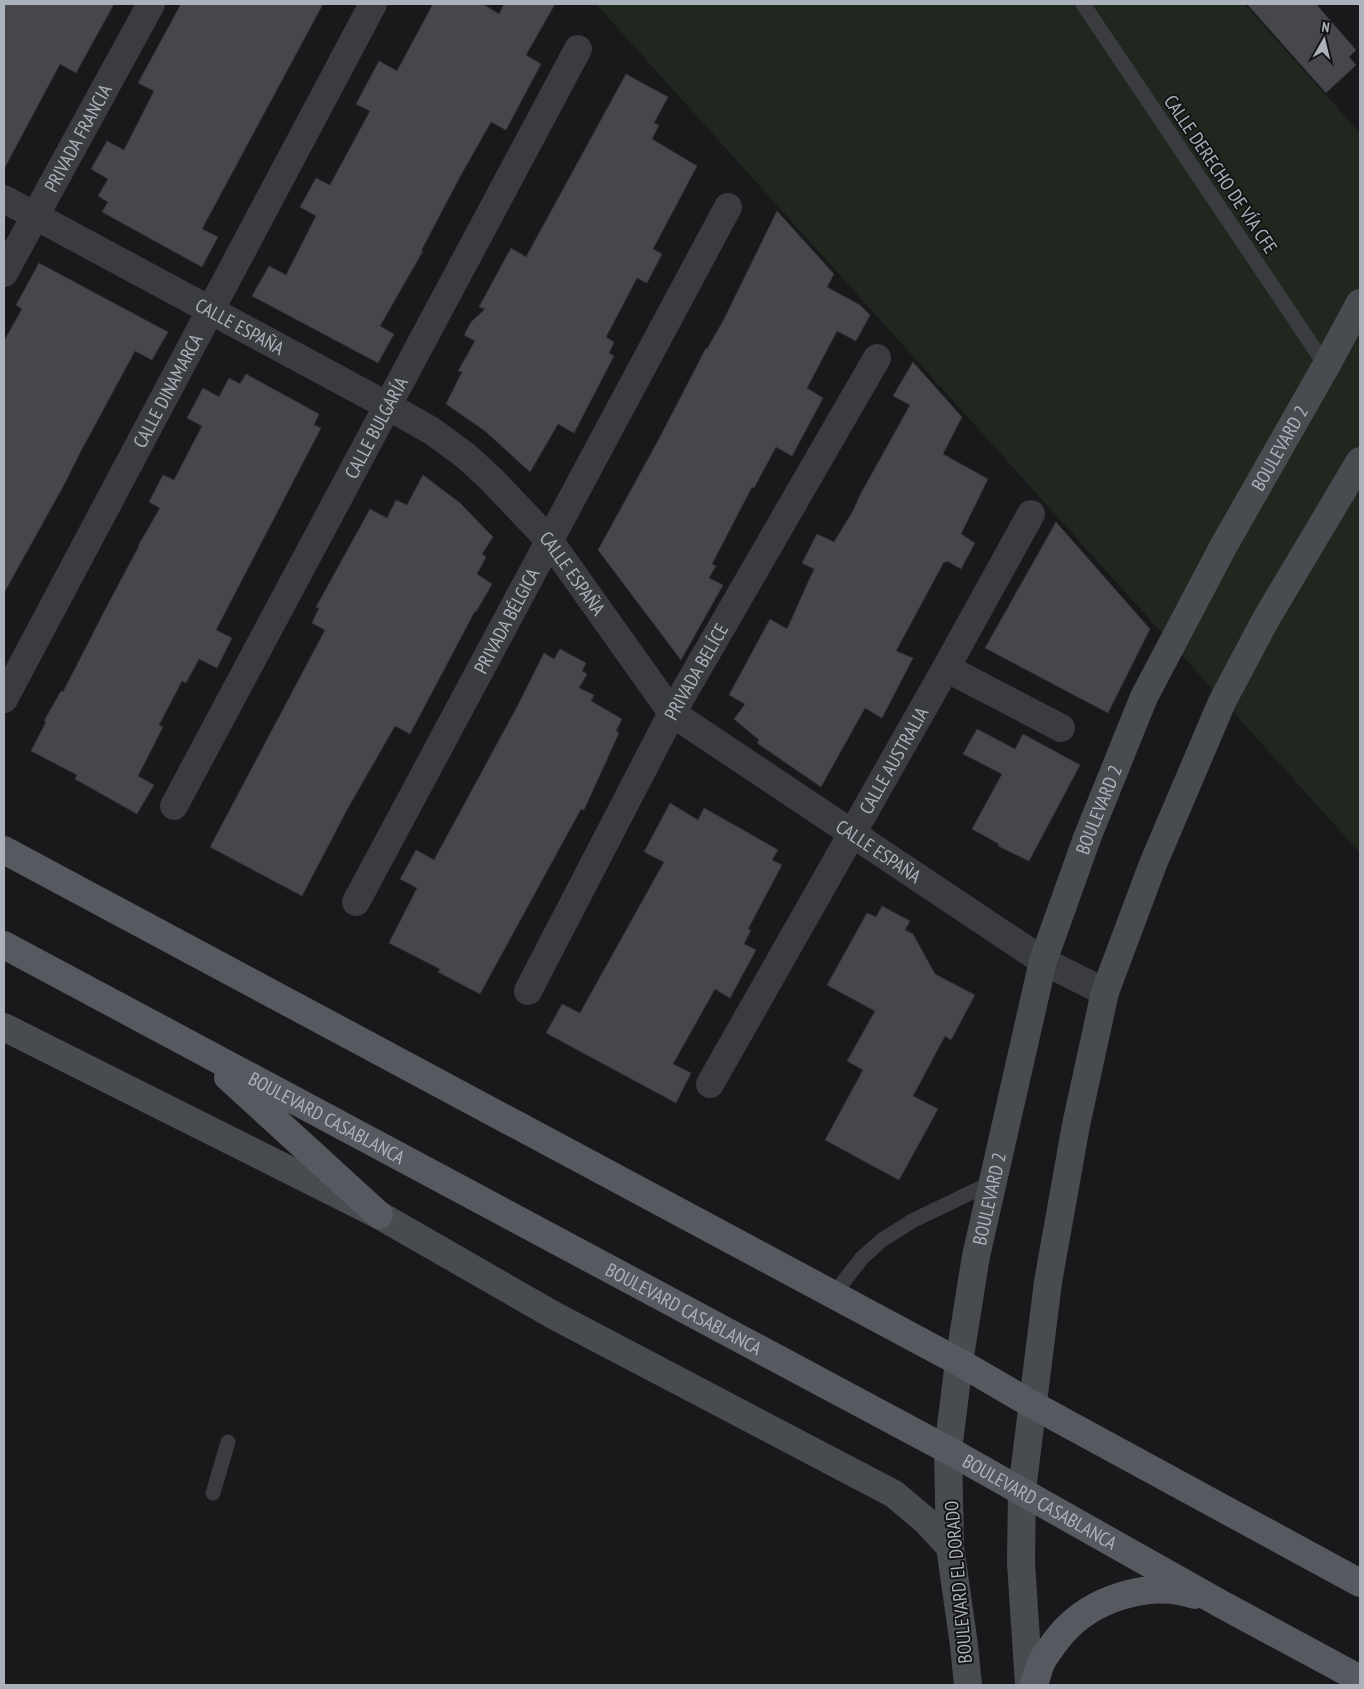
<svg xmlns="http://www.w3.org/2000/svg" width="1364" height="1689" font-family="'PT Sans Narrow',sans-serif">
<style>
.green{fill:#1f271f}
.building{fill:#45474b;stroke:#333437}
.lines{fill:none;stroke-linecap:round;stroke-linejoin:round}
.lane{stroke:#3a3c40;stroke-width:15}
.street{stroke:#3a3c40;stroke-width:28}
.secondary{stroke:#484b50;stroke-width:28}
.primary{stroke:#56595f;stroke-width:28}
.labels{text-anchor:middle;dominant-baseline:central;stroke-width:4;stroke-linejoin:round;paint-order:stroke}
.street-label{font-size:19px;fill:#abb2bb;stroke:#141416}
</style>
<rect width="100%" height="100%" fill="#19191b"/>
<path class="green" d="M 596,4 L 1244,4 L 1360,133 L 1360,853 Z"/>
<g class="building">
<path d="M 4,4 L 114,4 L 76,73 L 60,64 L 4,169 Z"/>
<path d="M 181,4 L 323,4 L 202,229 L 218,237 L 202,267 L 102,212 L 108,202 L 98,196 L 108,179 L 91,169 L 107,141 L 124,150 L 154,91 L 138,83 Z"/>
<path d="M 433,4 L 483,4 L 499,14 L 504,4 L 555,4 L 526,55 L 541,64 L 506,130 L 491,122 L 461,175 L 421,251 L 423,251 L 380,326 L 394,334 L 378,363 L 252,296 L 269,266 L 286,275 L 316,216 L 300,207 L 316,178 L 330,185 L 370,111 L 356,104 L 379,61 L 397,71 Z"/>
<path d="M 1247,4 L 1316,4 L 1356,50 L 1349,57 L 1356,65 L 1326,93 Z"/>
<path d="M 626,74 L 668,97 L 654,123 L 659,125 L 652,139 L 697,166 L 653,249 L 662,254 L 647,283 L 637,278 L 606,337 L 614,342 L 609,353 L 614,356 L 574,433 L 558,424 L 530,472 L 485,431 L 446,404 L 462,372 L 458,371 L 475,341 L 464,335 L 471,322 L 485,309 L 479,307 L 511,248 L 526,257 Z"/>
<path d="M 777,211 L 834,274 L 827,287 L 860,305 L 870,315 L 856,341 L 837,331 L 807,388 L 823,398 L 792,456 L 776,447 L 754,488 L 752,487 L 712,564 L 716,566 L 709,578 L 723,585 L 681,660 L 598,550 L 660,437 L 706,348 L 707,349 L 724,319 Z"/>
<path d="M 39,263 L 168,332 L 152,360 L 135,351 L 82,449 L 64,485 L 4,593 L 4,341 L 22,309 L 16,305 Z"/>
<path d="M 913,362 L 962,417 L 943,454 L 988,479 L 961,534 L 975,543 L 961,569 L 947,561 L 945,563 L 944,562 L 896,651 L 913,658 L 882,718 L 865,708 L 821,787 L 757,743 L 759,740 L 734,719 L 745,704 L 729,695 L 770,619 L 787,629 L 814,569 L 802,563 L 817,534 L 834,542 L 853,511 L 860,495 L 910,405 L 893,396 Z"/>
<path d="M 246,374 L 319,414 L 314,425 L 321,428 L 216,630 L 232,638 L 217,668 L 199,659 L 186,683 L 182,681 L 159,725 L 163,727 L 138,776 L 154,785 L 137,814 L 75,779 L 77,775 L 31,751 L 46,722 L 44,721 L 61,691 L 63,692 L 108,604 L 139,546 L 138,546 L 160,508 L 149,502 L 163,475 L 174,480 L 202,426 L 187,418 L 203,388 L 219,397 L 229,378 L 240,384 Z"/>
<path d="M 423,475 L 460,503 L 493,537 L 482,554 L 486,557 L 477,574 L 492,584 L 476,612 L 475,611 L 410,734 L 395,726 L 348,808 L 302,896 L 210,847 L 325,630 L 312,623 L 319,608 L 316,607 L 370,509 L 387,518 L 396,500 L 407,505 Z"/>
<path d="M 1056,522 L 1150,629 L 1108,713 L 985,648 Z"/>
<path d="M 560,649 L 586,663 L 582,671 L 587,674 L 579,688 L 594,695 L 591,701 L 622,719 L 616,731 L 619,733 L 584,810 L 581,809 L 480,994 L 438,972 L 440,969 L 389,943 L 417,888 L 400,879 L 416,850 L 434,860 L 518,705 L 544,653 L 554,659 Z"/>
<path d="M 977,729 L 1015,749 L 1023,734 L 1080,765 L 1029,861 L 998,846 L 999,844 L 972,829 L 1002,774 L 963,754 Z"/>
<path d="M 670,803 L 698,820 L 704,808 L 752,835 L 778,850 L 772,860 L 782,865 L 748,929 L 751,930 L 744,944 L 756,950 L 730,998 L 715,989 L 673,1064 L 691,1073 L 676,1103 L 546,1033 L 562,1004 L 580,1013 L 664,862 L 644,852 Z"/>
<path d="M 882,906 L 910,921 L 905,930 L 913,934 L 935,974 L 975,995 L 951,1040 L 945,1036 L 913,1096 L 938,1109 L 899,1180 L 825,1140 L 863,1070 L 847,1061 L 875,1011 L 827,985 L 867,913 L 876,917 Z"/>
</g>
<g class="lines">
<g class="lane">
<path d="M 1083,4 L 1326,366"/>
<path d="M 833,1295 L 862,1258 L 882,1240 L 912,1221 L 993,1182"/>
<path d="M 213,1493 L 228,1442"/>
</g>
<g class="street">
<path id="s1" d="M 4,199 L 388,406 L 432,431 L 466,456 L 492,480 L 549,540 L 672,713 L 1043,961 L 1105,992"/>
<path id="s2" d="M 4,273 L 151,4"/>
<path d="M 946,668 L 1061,728"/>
<path id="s3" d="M 4,699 L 373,4"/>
<path id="s4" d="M 174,806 L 578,49"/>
<path id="s5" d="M 356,902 L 728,207"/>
<path id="s6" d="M 528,991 L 672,713 L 877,358"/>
<path id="s7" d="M 710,1084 L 946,668 L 1031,514"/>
</g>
<g class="secondary">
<path d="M 4,1027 L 379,1215 L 555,1316 L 894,1494 L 926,1521 L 950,1547"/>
<path id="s8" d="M 968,1685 L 964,1645 L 950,1547 L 948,1450 L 959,1362 L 976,1256 L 1043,961 L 1087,838 L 1144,697 L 1223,547 L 1326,366 L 1360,303"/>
<path d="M 1029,1685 L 1021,1563 L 1022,1490 L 1048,1282 L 1076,1125 L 1105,992 L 1153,864 L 1222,702 L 1266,619 L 1360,461"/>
</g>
<g class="primary">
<path d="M 4,850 L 959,1362 L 1033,1405 L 1360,1583"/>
<path id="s9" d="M 4,945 L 948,1450 L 1221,1604 L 1360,1679"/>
<path d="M 228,1077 L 379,1215"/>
<path d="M 1034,1685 C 1037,1676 1039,1664 1045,1656 C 1052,1646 1060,1634 1069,1626 C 1100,1596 1154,1581 1195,1595"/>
</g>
</g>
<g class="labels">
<g class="street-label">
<text stroke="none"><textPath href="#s2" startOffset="154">PRIVADA FRANCIA</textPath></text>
<text transform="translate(1221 174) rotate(56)">CALLE DERECHO DE VÍA CFE</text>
<text stroke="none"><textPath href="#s1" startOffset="268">CALLE ESPAÑA</textPath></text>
<text stroke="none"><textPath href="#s3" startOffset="349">CALLE DINAMARCA</textPath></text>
<text stroke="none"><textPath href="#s4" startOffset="429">CALLE BULGARÍA</textPath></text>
<text stroke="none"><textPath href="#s8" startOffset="1301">BOULEVARD 2</textPath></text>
<text stroke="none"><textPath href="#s1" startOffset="688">CALLE ESPAÑA</textPath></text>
<text stroke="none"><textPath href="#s5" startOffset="319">PRIVADA BÉLGICA</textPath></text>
<text stroke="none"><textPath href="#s6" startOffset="361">PRIVADA BELÍCE</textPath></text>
<text stroke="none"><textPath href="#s7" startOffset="372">CALLE AUSTRALIA</textPath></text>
<text stroke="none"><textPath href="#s8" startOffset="896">BOULEVARD 2</textPath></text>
<text stroke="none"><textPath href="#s1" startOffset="1108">CALLE ESPAÑA</textPath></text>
<text stroke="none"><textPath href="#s9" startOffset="366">BOULEVARD CASABLANCA</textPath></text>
<text stroke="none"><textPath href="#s8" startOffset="491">BOULEVARD 2</textPath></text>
<text stroke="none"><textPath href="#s9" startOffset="771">BOULEVARD CASABLANCA</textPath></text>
<text stroke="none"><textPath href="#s9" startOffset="1176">BOULEVARD CASABLANCA</textPath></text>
<text transform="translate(958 1582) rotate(-95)">BOULEVARD EL DORADO</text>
</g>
</g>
<rect width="1364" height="1689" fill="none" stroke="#abb2bb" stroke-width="10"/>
<g transform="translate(1324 40) rotate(8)" stroke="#141416" stroke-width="4" paint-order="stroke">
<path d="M0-4L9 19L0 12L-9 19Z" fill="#abb2bb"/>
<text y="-8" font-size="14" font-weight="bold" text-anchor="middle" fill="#abb2bb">N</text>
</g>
</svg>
